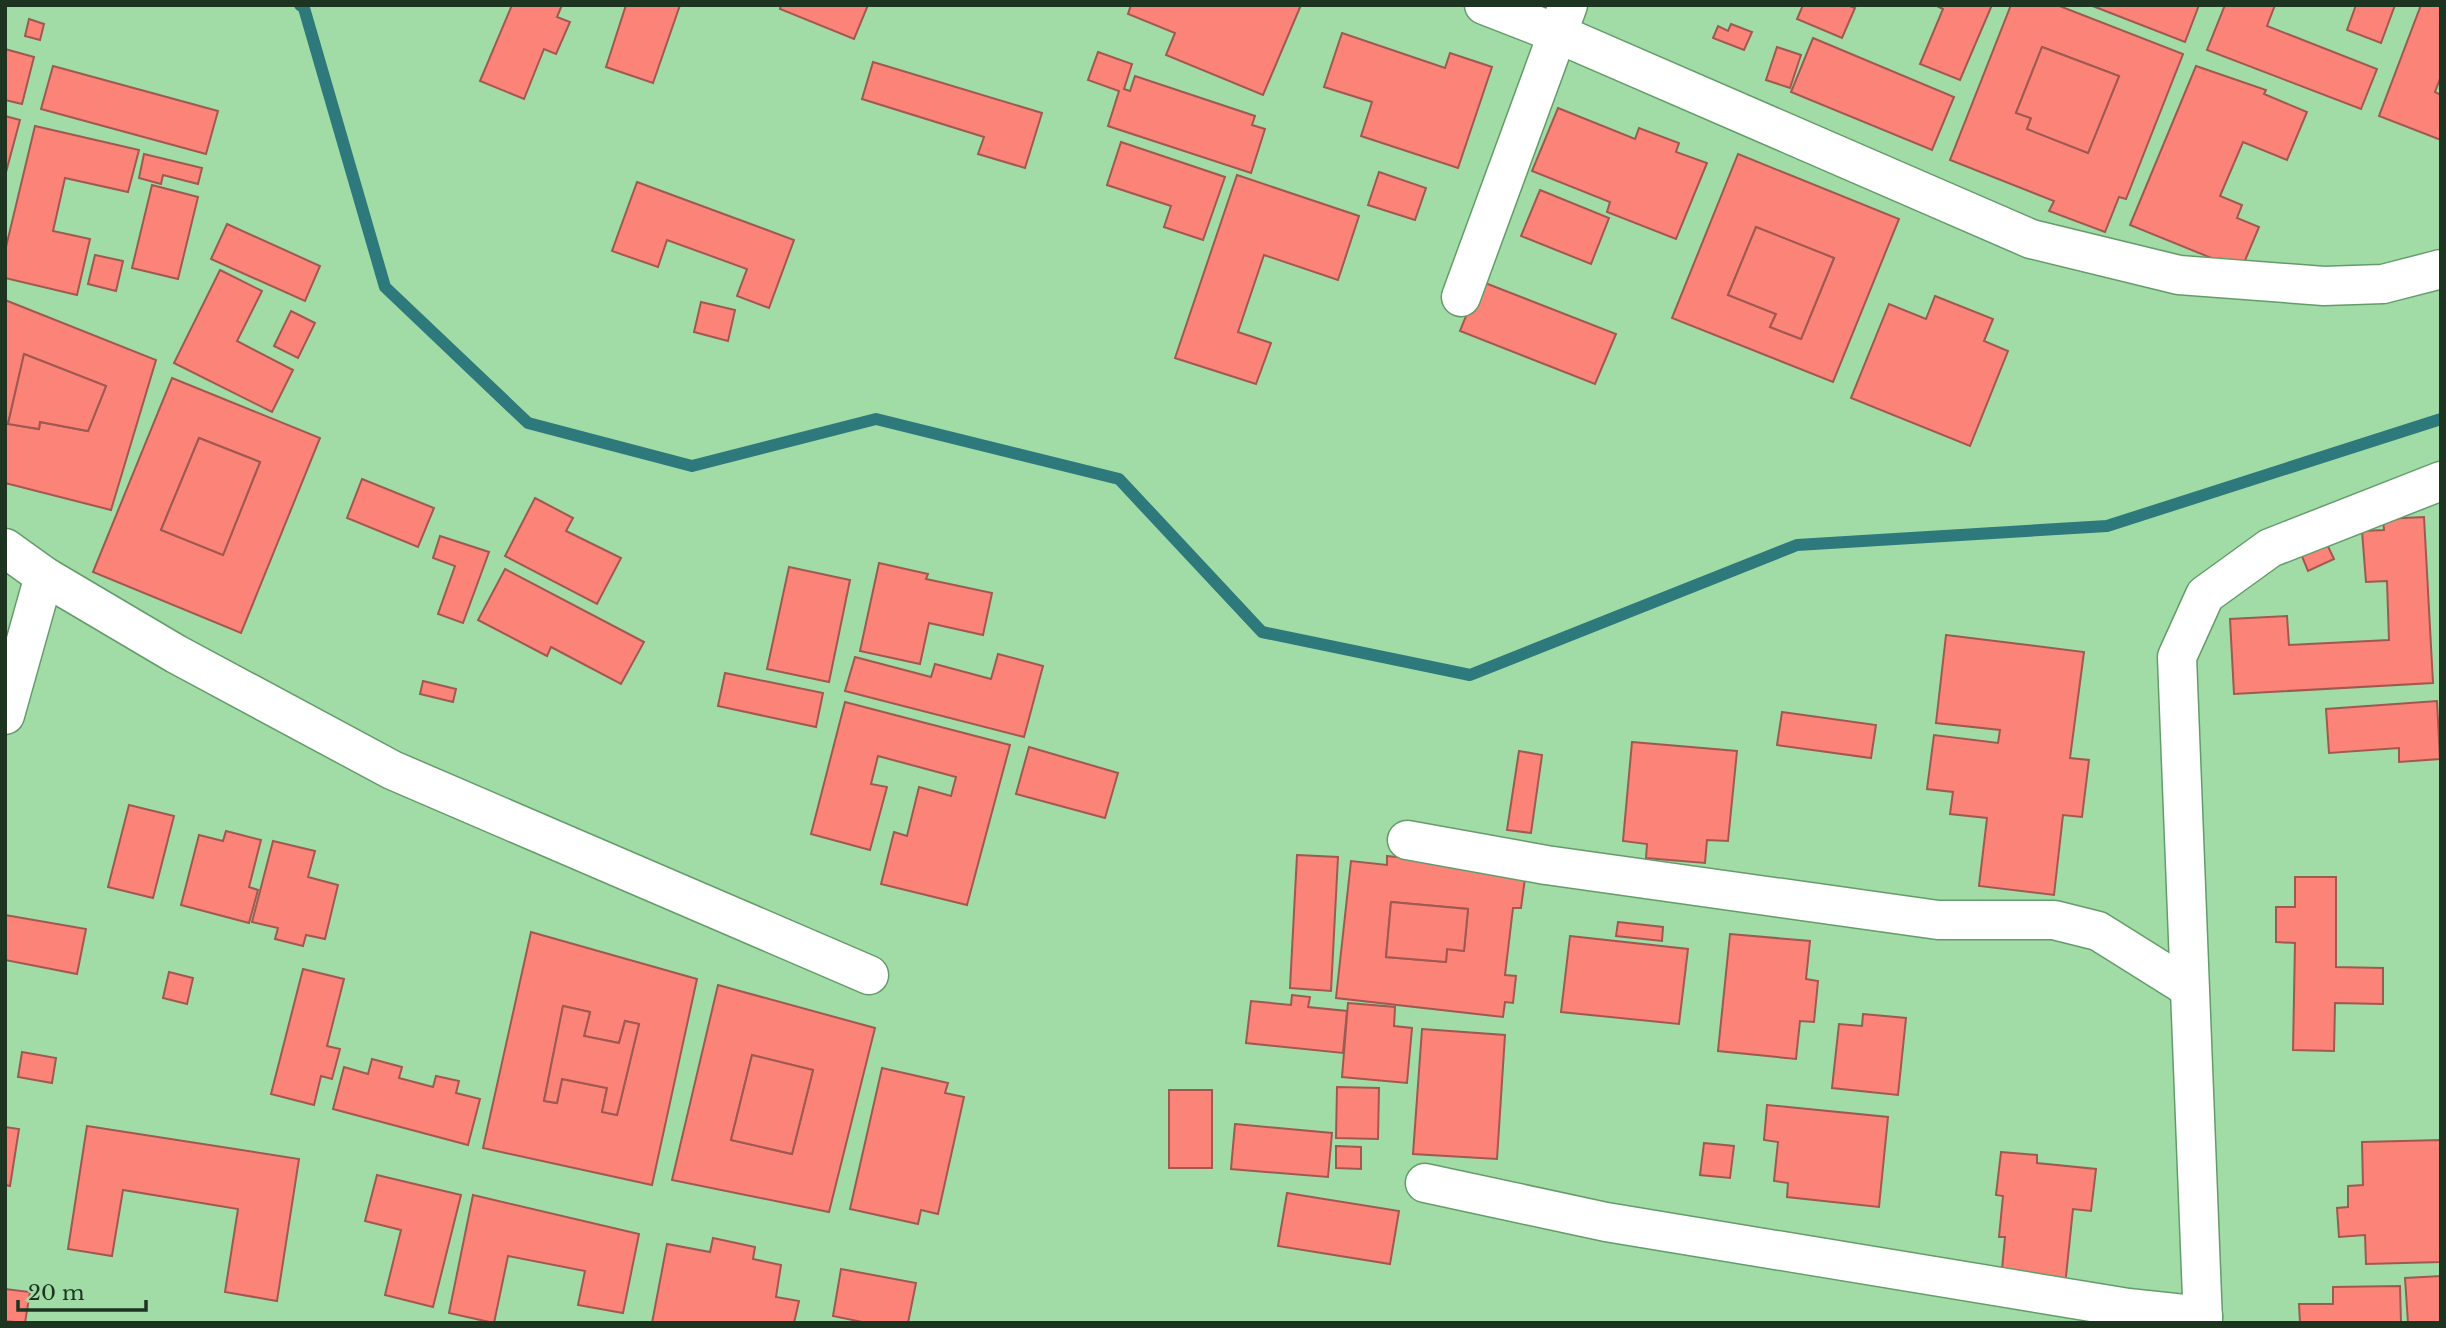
<svg xmlns="http://www.w3.org/2000/svg" width="2446" height="1328" font-family="'Libre Baskerville',serif">
<style>
.lines{fill:none;stroke-linecap:round;stroke-linejoin:round}
.stream{stroke:#2e797b;stroke-width:12}
.building{fill:#fc8378;stroke:#a05951;stroke-width:2;fill-rule:evenodd}
.minor-casing{stroke:#649c69;stroke-width:41}
.minor{stroke:#fff;stroke-width:38}
</style>
<rect width="100%" height="100%" fill="#a1dca6"/>
<g class="lines">
<path class="stream" d="M 300,5 L 304,8 L 385,287 L 528,423 L 692,466 L 876,419 L 1119,479 L 1262,632 L 1470,675 L 1797,545 L 2107,526 L 2441,419"/>
</g>
<g class="building">
<path d="M 512,5 L 562,5 L 557,17 L 570,22 L 556,54 L 544,49 L 524,99 L 480,81 Z"/>
<path d="M 626,5 L 680,5 L 653,83 L 606,67 Z"/>
<path d="M 781,5 L 868,5 L 854,39 L 780,9 Z"/>
<path d="M 1131,5 L 1301,5 L 1263,95 L 1166,55 L 1175,33 L 1128,14 Z"/>
<path d="M 1803,5 L 1847,5 L 1855,8 L 1842,38 L 1797,19 Z"/>
<path d="M 1935,5 L 1992,5 L 1960,80 L 1920,64 L 1943,9 Z"/>
<path d="M 2011,5 L 2057,5 L 2183,54 L 2126,199 L 2119,197 L 2105,232 L 2049,211 L 2054,201 L 1950,160 ZM 2042,47 L 2119,76 L 2088,153 L 2027,129 L 2031,118 L 2016,113 Z"/>
<path d="M 2090,5 L 2199,5 L 2185,42 Z"/>
<path d="M 2225,5 L 2275,5 L 2267,26 L 2377,69 L 2361,109 L 2207,50 Z"/>
<path d="M 2356,5 L 2395,5 L 2381,43 L 2347,30 Z"/>
<path d="M 2421,5 L 2441,5 L 2441,76 L 2435,92 L 2441,95 L 2441,140 L 2379,116 Z"/>
<path d="M 29,19 L 44,24 L 40,40 L 25,36 Z"/>
<path d="M 1731,24 L 1752,32 L 1744,50 L 1713,38 L 1718,26 L 1728,31 Z"/>
<path d="M 1342,33 L 1445,68 L 1450,53 L 1492,67 L 1458,168 L 1361,136 L 1372,102 L 1324,87 Z"/>
<path d="M 1813,38 L 1954,97 L 1932,150 L 1791,92 Z"/>
<path d="M 1777,47 L 1801,55 L 1790,88 L 1766,80 Z"/>
<path d="M 2042,47 L 2119,76 L 2088,153 L 2027,129 L 2031,118 L 2016,113 Z"/>
<path d="M 5,49 L 34,57 L 22,104 L 5,100 Z"/>
<path d="M 1098,52 L 1132,64 L 1124,89 L 1130,91 L 1135,76 L 1255,116 L 1252,125 L 1265,129 L 1251,173 L 1108,126 L 1119,91 L 1088,80 Z"/>
<path d="M 873,62 L 1042,113 L 1025,168 L 978,154 L 984,137 L 862,99 Z"/>
<path d="M 53,66 L 218,111 L 206,154 L 41,109 Z"/>
<path d="M 2196,66 L 2266,90 L 2264,94 L 2307,112 L 2287,160 L 2243,142 L 2220,196 L 2242,205 L 2237,218 L 2259,227 L 2241,270 L 2130,225 Z"/>
<path d="M 1558,108 L 1635,139 L 1639,128 L 1679,143 L 1676,152 L 1707,163 L 1676,239 L 1607,212 L 1610,202 L 1532,171 Z"/>
<path d="M 5,116 L 20,120 L 5,176 Z"/>
<path d="M 35,126 L 139,150 L 128,192 L 65,178 L 53,231 L 90,239 L 77,295 L 5,278 L 5,251 Z"/>
<path d="M 1121,142 L 1225,177 L 1203,240 L 1164,227 L 1171,206 L 1107,185 Z"/>
<path d="M 144,154 L 202,168 L 198,184 L 163,175 L 161,184 L 139,178 Z"/>
<path d="M 1738,154 L 1899,219 L 1833,382 L 1672,318 ZM 1756,227 L 1834,258 L 1801,339 L 1770,327 L 1776,314 L 1728,295 Z"/>
<path d="M 1379,172 L 1426,188 L 1415,220 L 1368,205 Z"/>
<path d="M 1237,175 L 1359,216 L 1338,280 L 1264,255 L 1238,332 L 1271,343 L 1256,384 L 1175,358 Z"/>
<path d="M 637,182 L 794,240 L 769,308 L 737,296 L 747,269 L 667,240 L 658,267 L 612,251 Z"/>
<path d="M 152,185 L 198,197 L 178,279 L 132,268 Z"/>
<path d="M 1540,190 L 1609,218 L 1591,264 L 1521,236 Z"/>
<path d="M 227,224 L 320,266 L 305,301 L 211,259 Z"/>
<path d="M 1756,227 L 1834,258 L 1801,339 L 1770,327 L 1776,314 L 1728,295 Z"/>
<path d="M 95,255 L 123,261 L 116,291 L 88,284 Z"/>
<path d="M 220,270 L 262,291 L 237,341 L 293,370 L 272,412 L 174,363 Z"/>
<path d="M 1480,281 L 1616,334 L 1595,384 L 1460,331 Z"/>
<path d="M 1935,296 L 1993,319 L 1984,341 L 2008,351 L 1970,446 L 1851,398 L 1889,304 L 1926,319 Z"/>
<path d="M 5,300 L 156,360 L 111,510 L 5,483 ZM 24,354 L 106,386 L 88,431 L 40,422 L 39,429 L 8,424 Z"/>
<path d="M 701,302 L 735,310 L 728,341 L 694,332 Z"/>
<path d="M 291,311 L 315,323 L 298,358 L 274,346 Z"/>
<path d="M 24,354 L 106,386 L 88,431 L 40,422 L 39,429 L 8,424 Z"/>
<path d="M 172,378 L 320,438 L 241,633 L 93,572 ZM 199,438 L 260,462 L 223,555 L 161,530 Z"/>
<path d="M 199,438 L 260,462 L 223,555 L 161,530 Z"/>
<path d="M 362,479 L 434,508 L 418,547 L 347,518 Z"/>
<path d="M 535,498 L 573,518 L 566,531 L 621,558 L 597,604 L 505,556 Z"/>
<path d="M 2424,517 L 2433,683 L 2234,694 L 2230,619 L 2287,616 L 2289,645 L 2389,640 L 2387,581 L 2366,582 L 2362,531 L 2384,530 L 2383,519 Z"/>
<path d="M 440,536 L 489,552 L 463,623 L 438,614 L 455,566 L 433,558 Z"/>
<path d="M 2324,538 L 2334,559 L 2308,571 L 2299,549 Z"/>
<path d="M 879,563 L 928,574 L 926,579 L 992,593 L 983,635 L 929,623 L 920,664 L 860,651 Z"/>
<path d="M 789,567 L 850,580 L 829,682 L 767,669 Z"/>
<path d="M 505,569 L 644,642 L 621,684 L 551,647 L 547,656 L 478,620 Z"/>
<path d="M 1946,635 L 2084,652 L 2070,758 L 2089,760 L 2082,817 L 2063,815 L 2054,895 L 1979,886 L 1987,818 L 1950,814 L 1953,792 L 1927,789 L 1934,735 L 1998,743 L 2000,730 L 1936,723 Z"/>
<path d="M 998,654 L 1043,666 L 1024,737 L 845,691 L 855,657 L 931,677 L 935,664 L 991,679 Z"/>
<path d="M 725,673 L 823,693 L 816,727 L 718,706 Z"/>
<path d="M 423,681 L 456,689 L 453,702 L 420,694 Z"/>
<path d="M 2437,701 L 2440,759 L 2399,762 L 2399,748 L 2329,753 L 2326,709 Z"/>
<path d="M 845,702 L 1010,745 L 967,905 L 881,884 L 894,832 L 907,836 L 919,787 L 951,796 L 956,777 L 878,756 L 871,784 L 887,787 L 870,850 L 811,834 Z"/>
<path d="M 1782,712 L 1876,725 L 1871,758 L 1777,745 Z"/>
<path d="M 1632,742 L 1737,751 L 1728,841 L 1707,840 L 1705,863 L 1646,858 L 1647,844 L 1623,841 Z"/>
<path d="M 1029,747 L 1118,773 L 1105,818 L 1016,794 Z"/>
<path d="M 1519,751 L 1542,755 L 1531,833 L 1507,830 Z"/>
<path d="M 129,805 L 174,816 L 153,898 L 108,887 Z"/>
<path d="M 226,831 L 261,840 L 249,887 L 258,890 L 249,923 L 181,905 L 199,835 L 223,841 Z"/>
<path d="M 273,841 L 315,851 L 308,877 L 338,885 L 325,939 L 306,935 L 303,946 L 275,939 L 278,928 L 252,922 Z"/>
<path d="M 1297,855 L 1338,857 L 1331,991 L 1290,988 Z"/>
<path d="M 1387,856 L 1526,871 L 1521,908 L 1513,908 L 1505,975 L 1516,976 L 1513,1003 L 1505,1002 L 1503,1017 L 1336,998 L 1351,861 L 1387,865 ZM 1391,902 L 1468,909 L 1464,951 L 1447,949 L 1446,962 L 1386,957 Z"/>
<path d="M 2295,877 L 2336,877 L 2336,967 L 2383,968 L 2383,1004 L 2335,1003 L 2334,1051 L 2293,1050 L 2295,943 L 2276,942 L 2276,907 L 2295,907 Z"/>
<path d="M 1391,902 L 1468,909 L 1464,951 L 1447,949 L 1446,962 L 1386,957 Z"/>
<path d="M 5,915 L 86,929 L 77,974 L 5,960 Z"/>
<path d="M 1618,922 L 1663,927 L 1662,941 L 1616,936 Z"/>
<path d="M 531,932 L 697,979 L 652,1185 L 483,1148 ZM 563,1006 L 590,1012 L 584,1036 L 619,1043 L 625,1021 L 639,1024 L 617,1115 L 602,1112 L 607,1088 L 562,1079 L 557,1103 L 544,1101 Z"/>
<path d="M 1730,934 L 1810,941 L 1806,979 L 1818,981 L 1814,1022 L 1800,1021 L 1796,1059 L 1718,1051 Z"/>
<path d="M 1570,936 L 1688,949 L 1679,1024 L 1561,1012 Z"/>
<path d="M 303,969 L 344,979 L 327,1046 L 340,1049 L 332,1079 L 321,1076 L 314,1105 L 271,1094 Z"/>
<path d="M 169,972 L 193,978 L 187,1004 L 163,998 Z"/>
<path d="M 718,985 L 875,1028 L 829,1212 L 672,1180 ZM 752,1055 L 813,1070 L 792,1154 L 731,1140 Z"/>
<path d="M 1292,995 L 1310,997 L 1308,1007 L 1347,1011 L 1343,1053 L 1246,1043 L 1251,1001 L 1291,1005 Z"/>
<path d="M 1348,1003 L 1395,1007 L 1394,1026 L 1412,1028 L 1407,1083 L 1342,1077 Z"/>
<path d="M 563,1006 L 590,1012 L 584,1036 L 619,1043 L 625,1021 L 639,1024 L 617,1115 L 602,1112 L 607,1088 L 562,1079 L 557,1103 L 544,1101 Z"/>
<path d="M 1863,1014 L 1906,1018 L 1898,1095 L 1832,1088 L 1839,1024 L 1862,1026 Z"/>
<path d="M 1422,1029 L 1505,1035 L 1497,1159 L 1413,1154 Z"/>
<path d="M 22,1052 L 56,1058 L 52,1083 L 18,1077 Z"/>
<path d="M 752,1055 L 813,1070 L 792,1154 L 731,1140 Z"/>
<path d="M 372,1059 L 402,1067 L 399,1078 L 433,1087 L 436,1076 L 459,1081 L 456,1093 L 480,1099 L 468,1145 L 333,1109 L 344,1067 L 368,1074 Z"/>
<path d="M 882,1068 L 948,1083 L 945,1093 L 964,1097 L 938,1214 L 921,1210 L 918,1224 L 850,1209 Z"/>
<path d="M 1337,1087 L 1379,1088 L 1378,1139 L 1336,1138 Z"/>
<rect x="1169" y="1090" width="43" height="78"/>
<path d="M 1767,1105 L 1888,1117 L 1879,1207 L 1787,1197 L 1788,1183 L 1774,1181 L 1778,1142 L 1764,1140 Z"/>
<path d="M 1235,1124 L 1332,1133 L 1328,1177 L 1231,1169 Z"/>
<path d="M 87,1126 L 299,1159 L 277,1301 L 225,1292 L 238,1209 L 123,1190 L 112,1256 L 68,1249 Z"/>
<path d="M 5,1127 L 19,1129 L 10,1186 L 5,1185 Z"/>
<path d="M 2441,1140 L 2441,1262 L 2366,1264 L 2365,1235 L 2339,1237 L 2337,1208 L 2348,1207 L 2348,1186 L 2363,1185 L 2362,1142 Z"/>
<path d="M 1704,1143 L 1734,1146 L 1730,1178 L 1700,1175 Z"/>
<path d="M 1336,1146 L 1361,1147 L 1361,1169 L 1336,1168 Z"/>
<path d="M 2001,1152 L 2037,1155 L 2037,1163 L 2096,1169 L 2091,1211 L 2073,1209 L 2065,1286 L 2001,1280 L 2005,1237 L 1999,1237 L 2003,1196 L 1996,1195 Z"/>
<path d="M 377,1175 L 461,1195 L 433,1307 L 385,1295 L 401,1230 L 365,1221 Z"/>
<path d="M 1287,1193 L 1399,1211 L 1390,1264 L 1278,1246 Z"/>
<path d="M 473,1195 L 639,1234 L 623,1313 L 578,1305 L 585,1271 L 508,1256 L 494,1323 L 449,1313 Z"/>
<path d="M 713,1238 L 755,1247 L 753,1259 L 781,1265 L 776,1297 L 799,1301 L 794,1323 L 652,1323 L 667,1244 L 710,1252 Z"/>
<path d="M 841,1269 L 916,1283 L 908,1323 L 867,1323 L 833,1316 Z"/>
<path d="M 2441,1276 L 2441,1323 L 2408,1323 L 2405,1278 Z"/>
<path d="M 2400,1286 L 2401,1323 L 2300,1323 L 2299,1304 L 2333,1304 L 2333,1287 Z"/>
<path d="M 5,1289 L 30,1292 L 25,1323 L 5,1321 Z"/>
</g>
<g class="lines">
<defs>
<g id="minor">
<path d="M 1484,5 L 1556,33 L 2031,239 L 2179,275 L 2324,286 L 2383,284 L 2441,269"/>
<path d="M 1461,297 L 1568,5"/>
<path d="M 5,548 L 44,576 L 176,654 L 392,770 L 869,975"/>
<path d="M 5,715 L 44,576"/>
<path d="M 1407,840 L 1546,865 L 1938,920 L 2054,920 L 2098,931 L 2189,988"/>
<path d="M 1425,1183 L 1606,1222 L 2128,1308 L 2203,1316"/>
<path d="M 2203,1323 L 2177,657 L 2205,595 L 2270,548 L 2441,481"/>
</g>
</defs>
<use href="#minor" class="minor-casing"/>
<use href="#minor" class="minor"/>
</g>
<rect width="2446" height="1328" fill="none" stroke="#1d3520" stroke-width="14"/>
<path d="M18 1300v10h128v-10" fill="none" stroke="#1d3520" stroke-width="3.5"/>
<text x="28" y="1300" font-size="21" fill="#1d3520" stroke="#a1dca6" stroke-width="5" paint-order="stroke">20 m</text>
</svg>
